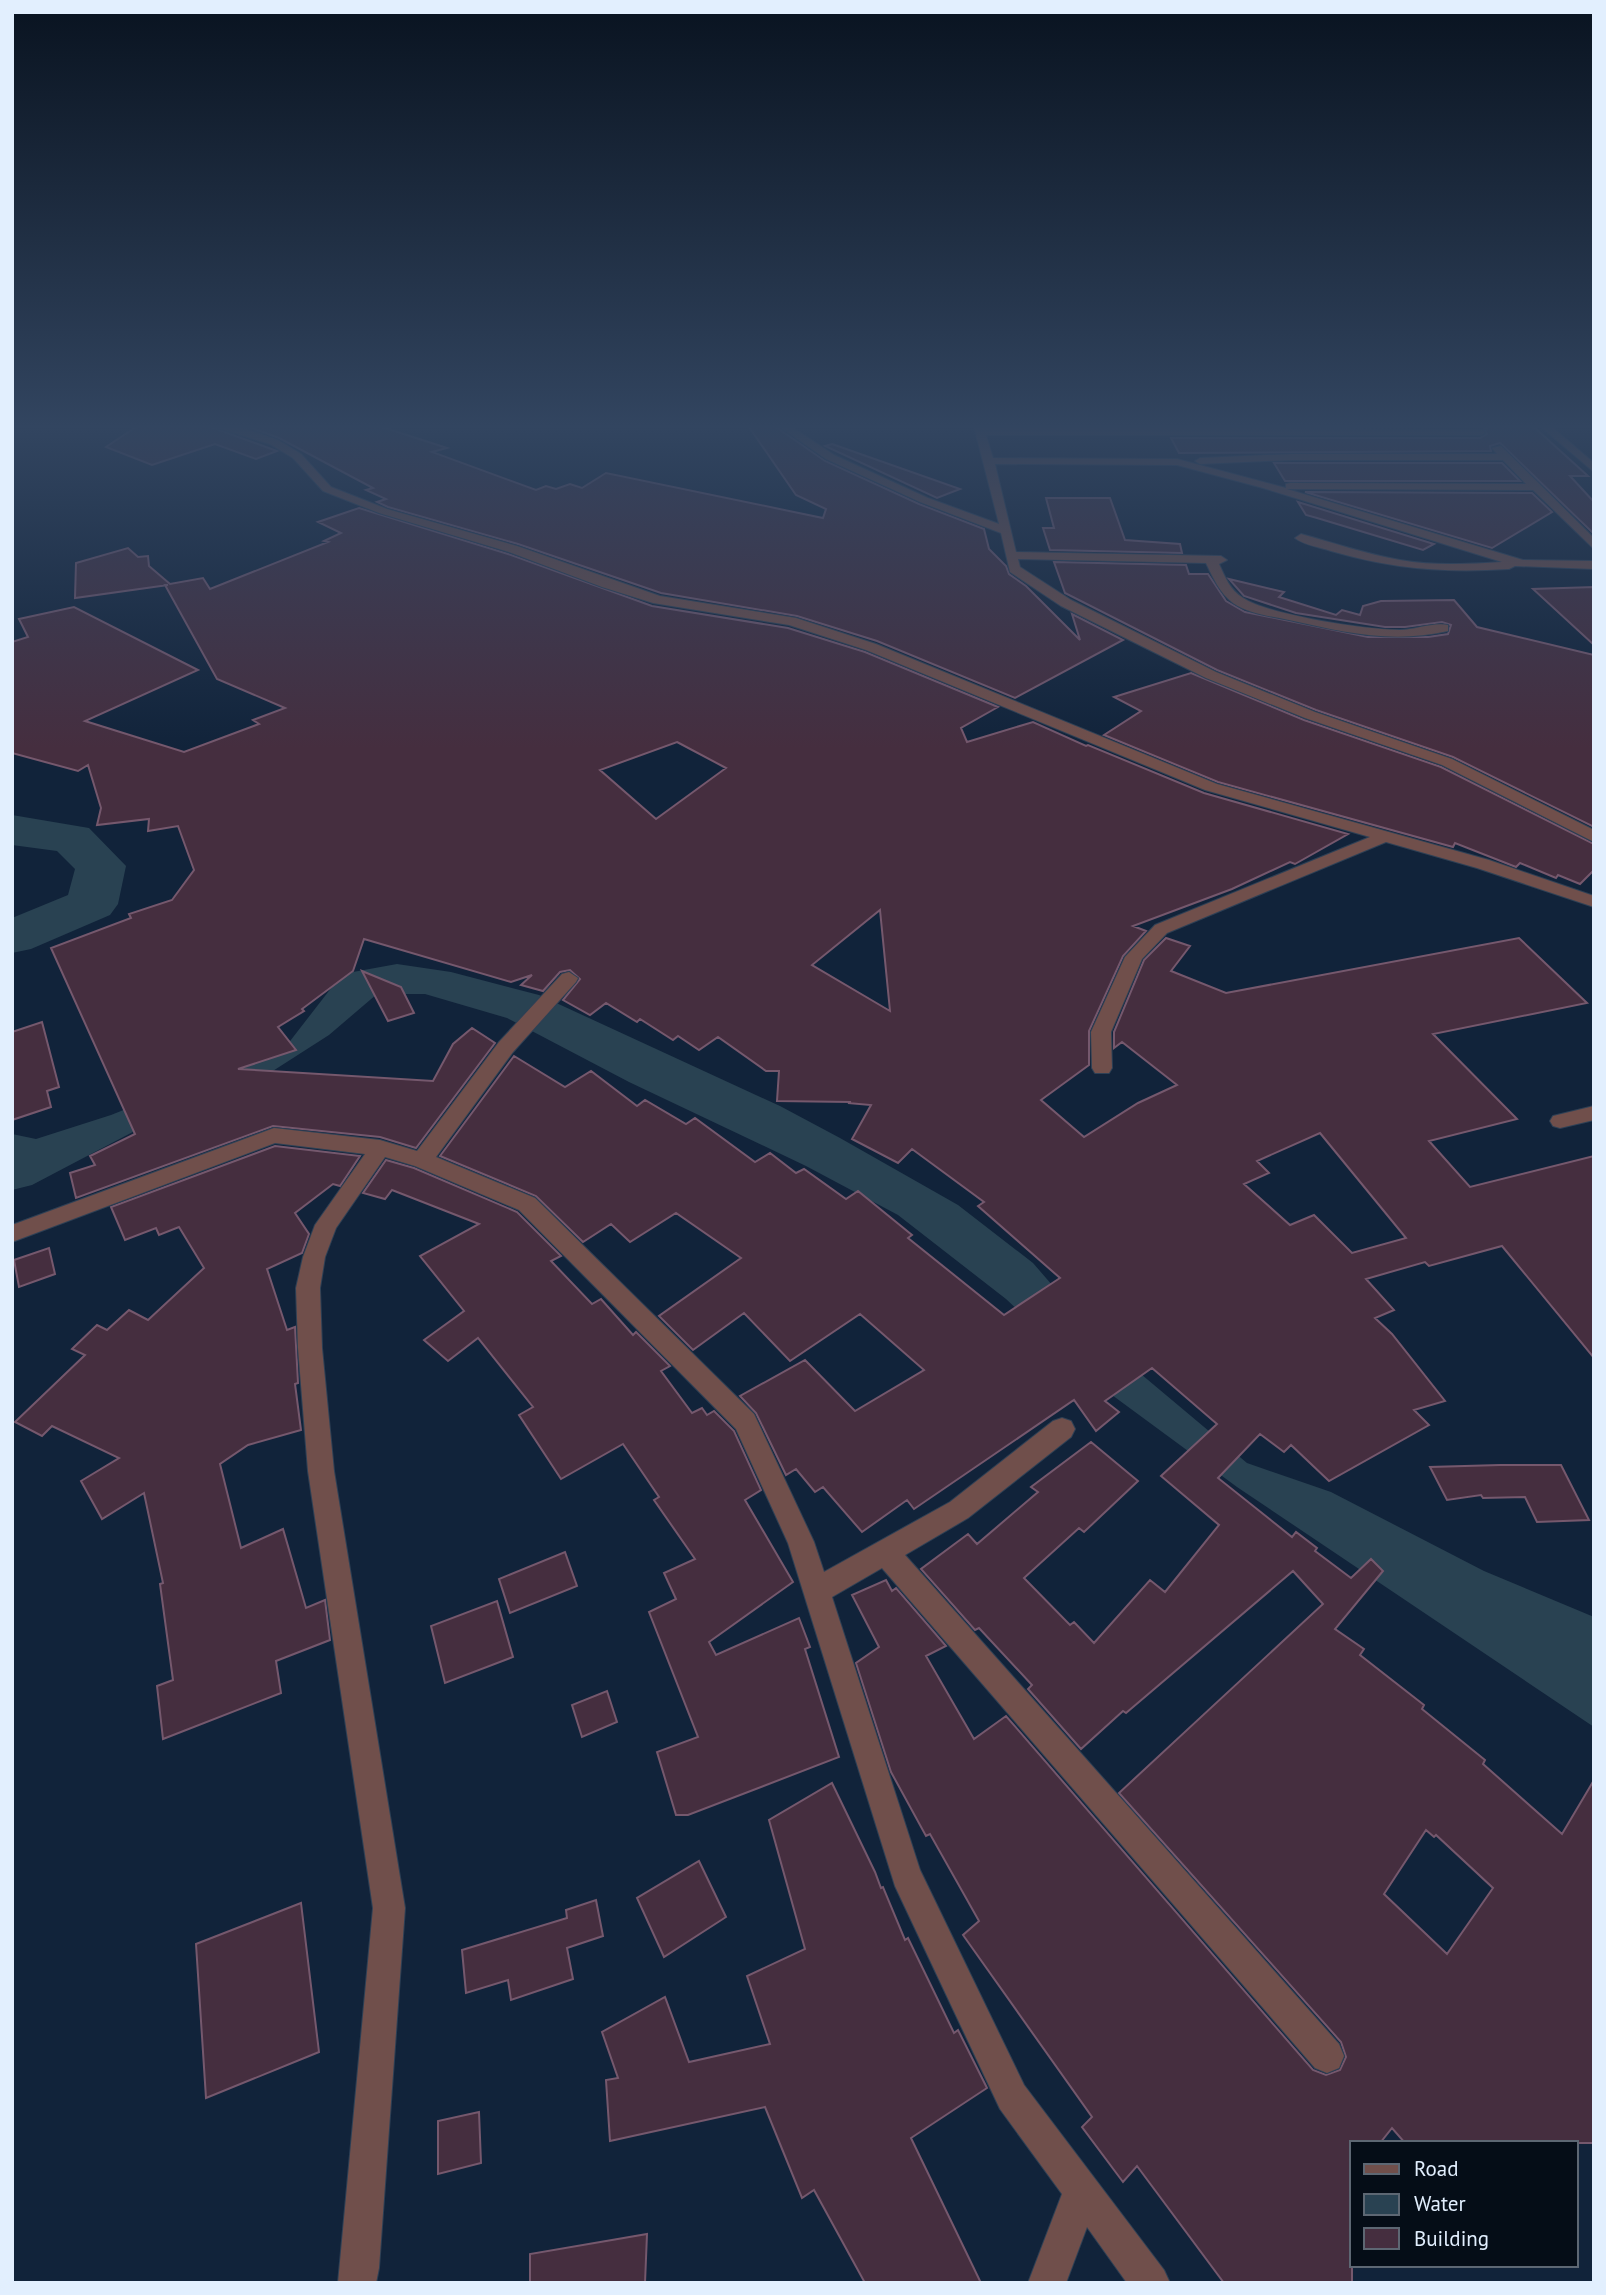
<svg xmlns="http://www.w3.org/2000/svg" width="1606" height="2295" font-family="'PT Sans',sans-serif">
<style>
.water{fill:#294252}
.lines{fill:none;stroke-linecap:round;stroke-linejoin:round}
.river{fill:#294252;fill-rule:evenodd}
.building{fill:#452e3f;stroke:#75586d;stroke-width:2;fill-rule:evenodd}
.minor-casing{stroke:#2e4055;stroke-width:2}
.minor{fill:#704f4b;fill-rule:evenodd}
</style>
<rect width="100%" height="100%" fill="#11233a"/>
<path class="water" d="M 397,964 L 451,972 L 539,995 L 780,1106 L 840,1138 L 958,1205 L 1033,1263 L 1098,1338 L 1247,1463 L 1331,1492 L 1484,1571 L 1594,1617 L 1594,1727 L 1237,1487 L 1097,1384 L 1006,1299 L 898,1215 L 806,1166 L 629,1082 L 507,1018 L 425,994 L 377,994 L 329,1035 L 265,1076 L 148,1124 L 32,1185 L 12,1190 L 12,1134 L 36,1139 L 111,1115 L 287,1045 L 342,974 Z"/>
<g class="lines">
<path class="river" d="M 12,815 L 89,828 L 126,866 L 118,904 L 110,915 L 31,949 L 12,953 L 12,918 L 68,895 L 75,869 L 57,851 L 12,845 Z"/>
</g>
<g class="building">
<path d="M 136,427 L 211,427 L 277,451 L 256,459 L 215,444 L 152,465 L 106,447 Z"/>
<path d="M 249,427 L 382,427 L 447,448 L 432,452 L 536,490 L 546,486 L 556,489 L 570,484 L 582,488 L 606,473 L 823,518 L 826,509 L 796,495 L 749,427 L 776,427 L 825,461 L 919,504 L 984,529 L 989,549 L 1006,566 L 1009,574 L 1026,586 L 1080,640 L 1072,614 L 1123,640 L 1015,698 L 877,641 L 797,616 L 661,593 L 518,544 L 388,507 L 377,502 L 386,499 L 366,490 L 373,488 L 279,438 Z"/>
<path d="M 1398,427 L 1534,427 L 1588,476 L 1570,476 L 1594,502 L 1594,534 L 1500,443 L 1490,446 L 1491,451 L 1179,453 L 1171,438 L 1480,438 L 1487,434 L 1484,427 Z"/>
<path d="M 832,444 L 960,489 L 937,498 L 825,446 Z"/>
<path d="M 1274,463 L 1502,463 L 1520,481 L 1285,481 Z"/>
<path d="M 1305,492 L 1532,493 L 1552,512 L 1492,548 Z"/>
<path d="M 1046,498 L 1110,498 L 1125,540 L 1180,544 L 1182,553 L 1050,550 L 1043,528 L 1054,528 Z"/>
<path d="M 1298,502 L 1434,544 L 1423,550 L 1317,518 L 1306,515 Z"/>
<path d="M 359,508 L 508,554 L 652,606 L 788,628 L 865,652 L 998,707 L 961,728 L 967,742 L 1033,722 L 1086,746 L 1088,745 L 1204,793 L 1348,834 L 1295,864 L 1290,862 L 1232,889 L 1133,926 L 1146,931 L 1123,956 L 1089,1031 L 1089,1065 L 1041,1100 L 1084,1137 L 1138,1103 L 1177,1085 L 1122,1042 L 1114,1048 L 1114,1032 L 1144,960 L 1166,938 L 1190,946 L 1171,971 L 1226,993 L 1519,938 L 1587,1003 L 1433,1034 L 1517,1119 L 1429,1141 L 1470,1187 L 1594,1156 L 1594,1358 L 1502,1246 L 1429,1266 L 1425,1262 L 1366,1279 L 1394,1310 L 1375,1318 L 1392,1334 L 1445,1401 L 1414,1410 L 1429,1425 L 1329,1481 L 1291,1445 L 1284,1452 L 1260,1434 L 1218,1478 L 1292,1537 L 1296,1532 L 1317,1548 L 1315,1551 L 1351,1578 L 1371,1559 L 1383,1571 L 1335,1629 L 1364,1649 L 1360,1655 L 1424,1705 L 1422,1709 L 1485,1760 L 1483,1764 L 1562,1834 L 1594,1780 L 1594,2143 L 1405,2143 L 1392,2128 L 1380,2143 L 1352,2143 L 1352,2283 L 1224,2283 L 1137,2166 L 1123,2182 L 1082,2127 L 1092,2117 L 963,1935 L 979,1921 L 930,1834 L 926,1836 L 891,1772 L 856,1663 L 879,1647 L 852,1595 L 886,1580 L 892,1591 L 896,1588 L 946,1646 L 926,1656 L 974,1739 L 1006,1716 L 1313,2070 L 1326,2075 L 1340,2070 L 1346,2057 L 1341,2042 L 1119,1793 L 1323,1604 L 1293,1571 L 1126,1713 L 1123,1711 L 1081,1749 L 1028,1689 L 1032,1685 L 979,1628 L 975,1630 L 921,1569 L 968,1534 L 977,1544 L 1038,1492 L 1031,1487 L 1091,1442 L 1138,1481 L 1084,1532 L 1079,1528 L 1024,1578 L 1070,1625 L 1074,1622 L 1094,1643 L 1150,1580 L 1165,1592 L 1219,1525 L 1161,1476 L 1217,1424 L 1152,1368 L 1105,1401 L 1119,1412 L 1096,1431 L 1074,1400 L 914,1509 L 907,1500 L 862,1532 L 823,1487 L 815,1492 L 796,1469 L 786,1475 L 756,1413 L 740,1396 L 805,1360 L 855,1411 L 924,1370 L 860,1314 L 790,1361 L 744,1313 L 693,1350 L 659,1316 L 741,1258 L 676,1213 L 630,1242 L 611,1224 L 583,1242 L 536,1196 L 440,1156 L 514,1056 L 565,1087 L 591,1071 L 637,1106 L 645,1100 L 686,1124 L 695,1118 L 755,1162 L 770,1153 L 796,1173 L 804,1169 L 846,1199 L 858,1191 L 912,1235 L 908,1238 L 1004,1315 L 1060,1278 L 978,1206 L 984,1202 L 912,1149 L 898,1163 L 852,1139 L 871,1105 L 848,1103 L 851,1102 L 777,1101 L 779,1071 L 766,1071 L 718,1037 L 699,1050 L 678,1036 L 673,1040 L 640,1019 L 637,1022 L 606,1003 L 590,1015 L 563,1000 L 580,979 L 570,970 L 560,972 L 543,991 L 521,985 L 532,975 L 511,982 L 364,939 L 353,971 L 302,1009 L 304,1011 L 278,1027 L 296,1050 L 238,1069 L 433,1081 L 453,1044 L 472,1028 L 495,1043 L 416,1148 L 380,1137 L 273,1126 L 76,1198 L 70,1173 L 95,1165 L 90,1156 L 135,1134 L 51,948 L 131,918 L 129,914 L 172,900 L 194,870 L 178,826 L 148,831 L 149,819 L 97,825 L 101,808 L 88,765 L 78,771 L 12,753 L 12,642 L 28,637 L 19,619 L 74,607 L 198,670 L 85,721 L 184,752 L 259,724 L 253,720 L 285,708 L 217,679 L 165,585 L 168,585 L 75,598 L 76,563 L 128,548 L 138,557 L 148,556 L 149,566 L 170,584 L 203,578 L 210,589 L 328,542 L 324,541 L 341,533 L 318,522 ZM 677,742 L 726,768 L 656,819 L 600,770 ZM 880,910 L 890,1011 L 812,965 ZM 1320,1133 L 1406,1238 L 1352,1253 L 1314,1215 L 1290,1225 L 1244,1184 L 1269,1173 L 1257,1161 ZM 1426,1830 L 1434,1837 L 1436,1835 L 1493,1888 L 1447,1954 L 1384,1894 Z"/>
<path d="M 1054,562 L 1186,565 L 1189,574 L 1208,574 L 1226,601 L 1245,612 L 1368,637 L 1428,637 L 1448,634 L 1451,625 L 1442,622 L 1405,627 L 1385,627 L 1296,613 L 1244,596 L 1229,579 L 1284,592 L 1279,597 L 1336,615 L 1342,610 L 1360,615 L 1363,606 L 1381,601 L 1454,600 L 1477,627 L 1594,655 L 1594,827 L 1453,757 L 1316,710 L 1217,670 L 1065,593 Z"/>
<path d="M 1594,587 L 1594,645 L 1533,589 Z"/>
<path d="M 1191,673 L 1304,720 L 1441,767 L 1594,844 L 1594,870 L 1580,884 L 1558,875 L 1556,878 L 1520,863 L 1516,867 L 1455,843 L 1453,847 L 1218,782 L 1104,735 L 1141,711 L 1114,697 Z"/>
<path d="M 362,971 L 401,987 L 414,1013 L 388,1021 Z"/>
<path d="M 42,1022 L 59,1087 L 47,1091 L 51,1107 L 12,1120 L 12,1032 Z"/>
<path d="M 275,1146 L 360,1156 L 340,1186 L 333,1184 L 295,1213 L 309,1234 L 302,1253 L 267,1269 L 287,1330 L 295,1327 L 298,1383 L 295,1384 L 301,1430 L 248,1445 L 220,1464 L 241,1548 L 283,1529 L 306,1608 L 325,1600 L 330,1640 L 276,1661 L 281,1693 L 163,1739 L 157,1686 L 173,1680 L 160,1584 L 163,1583 L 144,1493 L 102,1519 L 81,1481 L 119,1458 L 52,1426 L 42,1436 L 15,1422 L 85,1355 L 72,1349 L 97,1325 L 107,1330 L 129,1310 L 148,1320 L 204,1268 L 179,1227 L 159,1235 L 156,1228 L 125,1240 L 111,1207 Z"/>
<path d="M 386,1160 L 414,1168 L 517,1212 L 561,1256 L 551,1261 L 592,1304 L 601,1299 L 633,1335 L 636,1332 L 670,1366 L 661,1371 L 692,1413 L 702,1408 L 707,1415 L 714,1411 L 734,1431 L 761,1490 L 745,1500 L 793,1582 L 709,1642 L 716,1655 L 799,1618 L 810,1647 L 805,1649 L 839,1757 L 688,1815 L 676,1815 L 657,1752 L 698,1737 L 649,1612 L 676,1599 L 664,1573 L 695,1559 L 654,1500 L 659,1497 L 623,1444 L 561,1479 L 519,1415 L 533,1407 L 478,1338 L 448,1361 L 424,1340 L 464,1311 L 420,1256 L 479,1224 L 392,1190 L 385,1199 L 363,1193 Z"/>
<path d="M 49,1248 L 55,1274 L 19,1287 L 14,1260 Z"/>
<path d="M 1500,1465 L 1561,1465 L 1589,1520 L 1537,1522 L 1525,1497 L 1483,1498 L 1481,1495 L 1447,1500 L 1430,1467 Z"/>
<path d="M 565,1552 L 577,1586 L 510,1613 L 499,1579 Z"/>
<path d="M 497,1601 L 513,1657 L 445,1683 L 431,1626 Z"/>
<path d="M 607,1691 L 617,1722 L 582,1737 L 572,1705 Z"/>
<path d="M 832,1783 L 875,1872 L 881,1888 L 883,1887 L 905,1940 L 908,1938 L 954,2033 L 958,2030 L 987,2088 L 911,2138 L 981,2283 L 865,2283 L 814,2190 L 802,2198 L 765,2107 L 610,2141 L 606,2080 L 618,2078 L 602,2032 L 665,1997 L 689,2062 L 770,2044 L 747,1976 L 805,1949 L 769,1820 Z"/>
<path d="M 699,1861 L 726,1917 L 664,1957 L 637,1898 Z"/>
<path d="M 596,1900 L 603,1936 L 567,1948 L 573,1979 L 511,2000 L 508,1980 L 466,1993 L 462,1950 L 567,1918 L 566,1910 Z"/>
<path d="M 301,1903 L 319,2052 L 206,2098 L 196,1944 Z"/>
<path d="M 479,2112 L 481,2163 L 438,2174 L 438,2121 Z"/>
<path d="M 647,2234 L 645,2283 L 530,2283 L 530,2254 Z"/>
</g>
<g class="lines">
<defs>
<g id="minor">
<path d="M 214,427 L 247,429 L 278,440 L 301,454 L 331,487 L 387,509 L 517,546 L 660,596 L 796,618 L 876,644 L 1217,784 L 1489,860 L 1594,896 L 1594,907 L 1477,868 L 1386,842 L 1167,933 L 1142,959 L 1111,1032 L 1112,1068 L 1109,1073 L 1095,1073 L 1092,1068 L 1091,1032 L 1125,957 L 1155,925 L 1370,837 L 1205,790 L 866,650 L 789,625 L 653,603 L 602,587 L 509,552 L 379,513 L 323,491 L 293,458 L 270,444 Z"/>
<path d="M 780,427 L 792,427 L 834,455 L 928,498 L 999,524 L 974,427 L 1484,430 L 1484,434 L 1480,435 L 986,435 L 993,458 L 1177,459 L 1286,488 L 1286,484 L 1290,483 L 1526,484 L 1503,460 L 1292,460 L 1200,464 L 1195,461 L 1200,458 L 1292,454 L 1497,454 L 1492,448 L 1501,446 L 1594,538 L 1594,549 L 1533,490 L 1287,489 L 1523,560 L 1594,561 L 1594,569 L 1515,566 L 1509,569 C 1444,573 1393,569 1331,551 C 1319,547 1304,545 1295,538 L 1301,534 C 1334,543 1366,554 1400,560 C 1434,566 1468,564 1502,562 L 1263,488 L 1177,465 L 995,464 L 1016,552 L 1221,556 L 1227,560 L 1219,564 C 1225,577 1230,590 1243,598 C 1269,615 1367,630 1400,630 C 1415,630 1433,622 1448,625 L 1448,631 C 1392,644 1343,632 1289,620 C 1270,616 1249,614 1233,603 C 1220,593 1213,578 1206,563 L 1018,559 L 1020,567 L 1071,600 L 1216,672 L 1315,712 L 1452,759 L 1594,830 L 1594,842 L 1442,765 L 1305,718 L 1206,678 L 1061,606 L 1010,572 L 1001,533 L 920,502 L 826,459 Z"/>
<path d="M 1541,427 L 1552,427 L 1594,463 L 1594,472 Z"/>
<path d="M 569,972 L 578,978 L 576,982 L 513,1052 L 436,1157 L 535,1198 L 754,1414 L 814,1542 L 824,1572 L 950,1502 L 1053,1421 L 1062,1418 L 1071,1421 L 1075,1429 L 1071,1437 L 968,1518 L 905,1555 L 1339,2044 L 1344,2056 L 1339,2068 L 1327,2073 L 1315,2068 L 882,1568 L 832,1597 L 920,1870 L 1024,2085 L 1164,2270 L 1170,2283 L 1127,2283 L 1087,2227 L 1066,2283 L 1028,2283 L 1062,2194 L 1000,2109 L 895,1886 L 788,1543 L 736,1429 L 519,1210 L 415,1166 L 385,1157 L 336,1228 L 325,1257 L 320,1288 L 322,1348 L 334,1471 L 405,1908 L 379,2268 L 376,2283 L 338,2283 L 373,1908 L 308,1471 L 298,1348 L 296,1288 L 303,1257 L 315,1225 L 365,1154 L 275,1143 L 12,1242 L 12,1225 L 274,1128 L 380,1140 L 417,1151 L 499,1042 L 562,974 Z"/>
<path d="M 1594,1106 L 1594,1120 L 1560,1128 L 1553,1126 L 1550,1121 L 1553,1116 Z"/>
</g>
</defs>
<use href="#minor" class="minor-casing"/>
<use href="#minor" class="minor"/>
</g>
<linearGradient id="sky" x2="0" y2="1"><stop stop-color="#091320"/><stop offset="0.57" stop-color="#324560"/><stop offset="1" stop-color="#324560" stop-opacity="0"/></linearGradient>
<rect width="1606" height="748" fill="url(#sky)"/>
<rect width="1606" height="2295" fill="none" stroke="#e2effe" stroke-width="28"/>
<rect x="1350" y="2141" width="228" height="126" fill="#050d17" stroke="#5d6773" stroke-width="2"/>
<rect x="1364" y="2164" width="35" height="10" fill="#704f4b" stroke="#5d6773" stroke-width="2"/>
<text x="1414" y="2176" font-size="21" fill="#e2effe">Road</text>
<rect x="1364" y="2194" width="35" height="21" fill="#294252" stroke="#5d6773" stroke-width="2"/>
<text x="1414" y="2211" font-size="21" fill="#e2effe">Water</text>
<rect x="1364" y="2228" width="35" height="21" fill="#452e3f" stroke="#5d6773" stroke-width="2"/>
<text x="1414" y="2246" font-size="21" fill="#e2effe">Building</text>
</svg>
